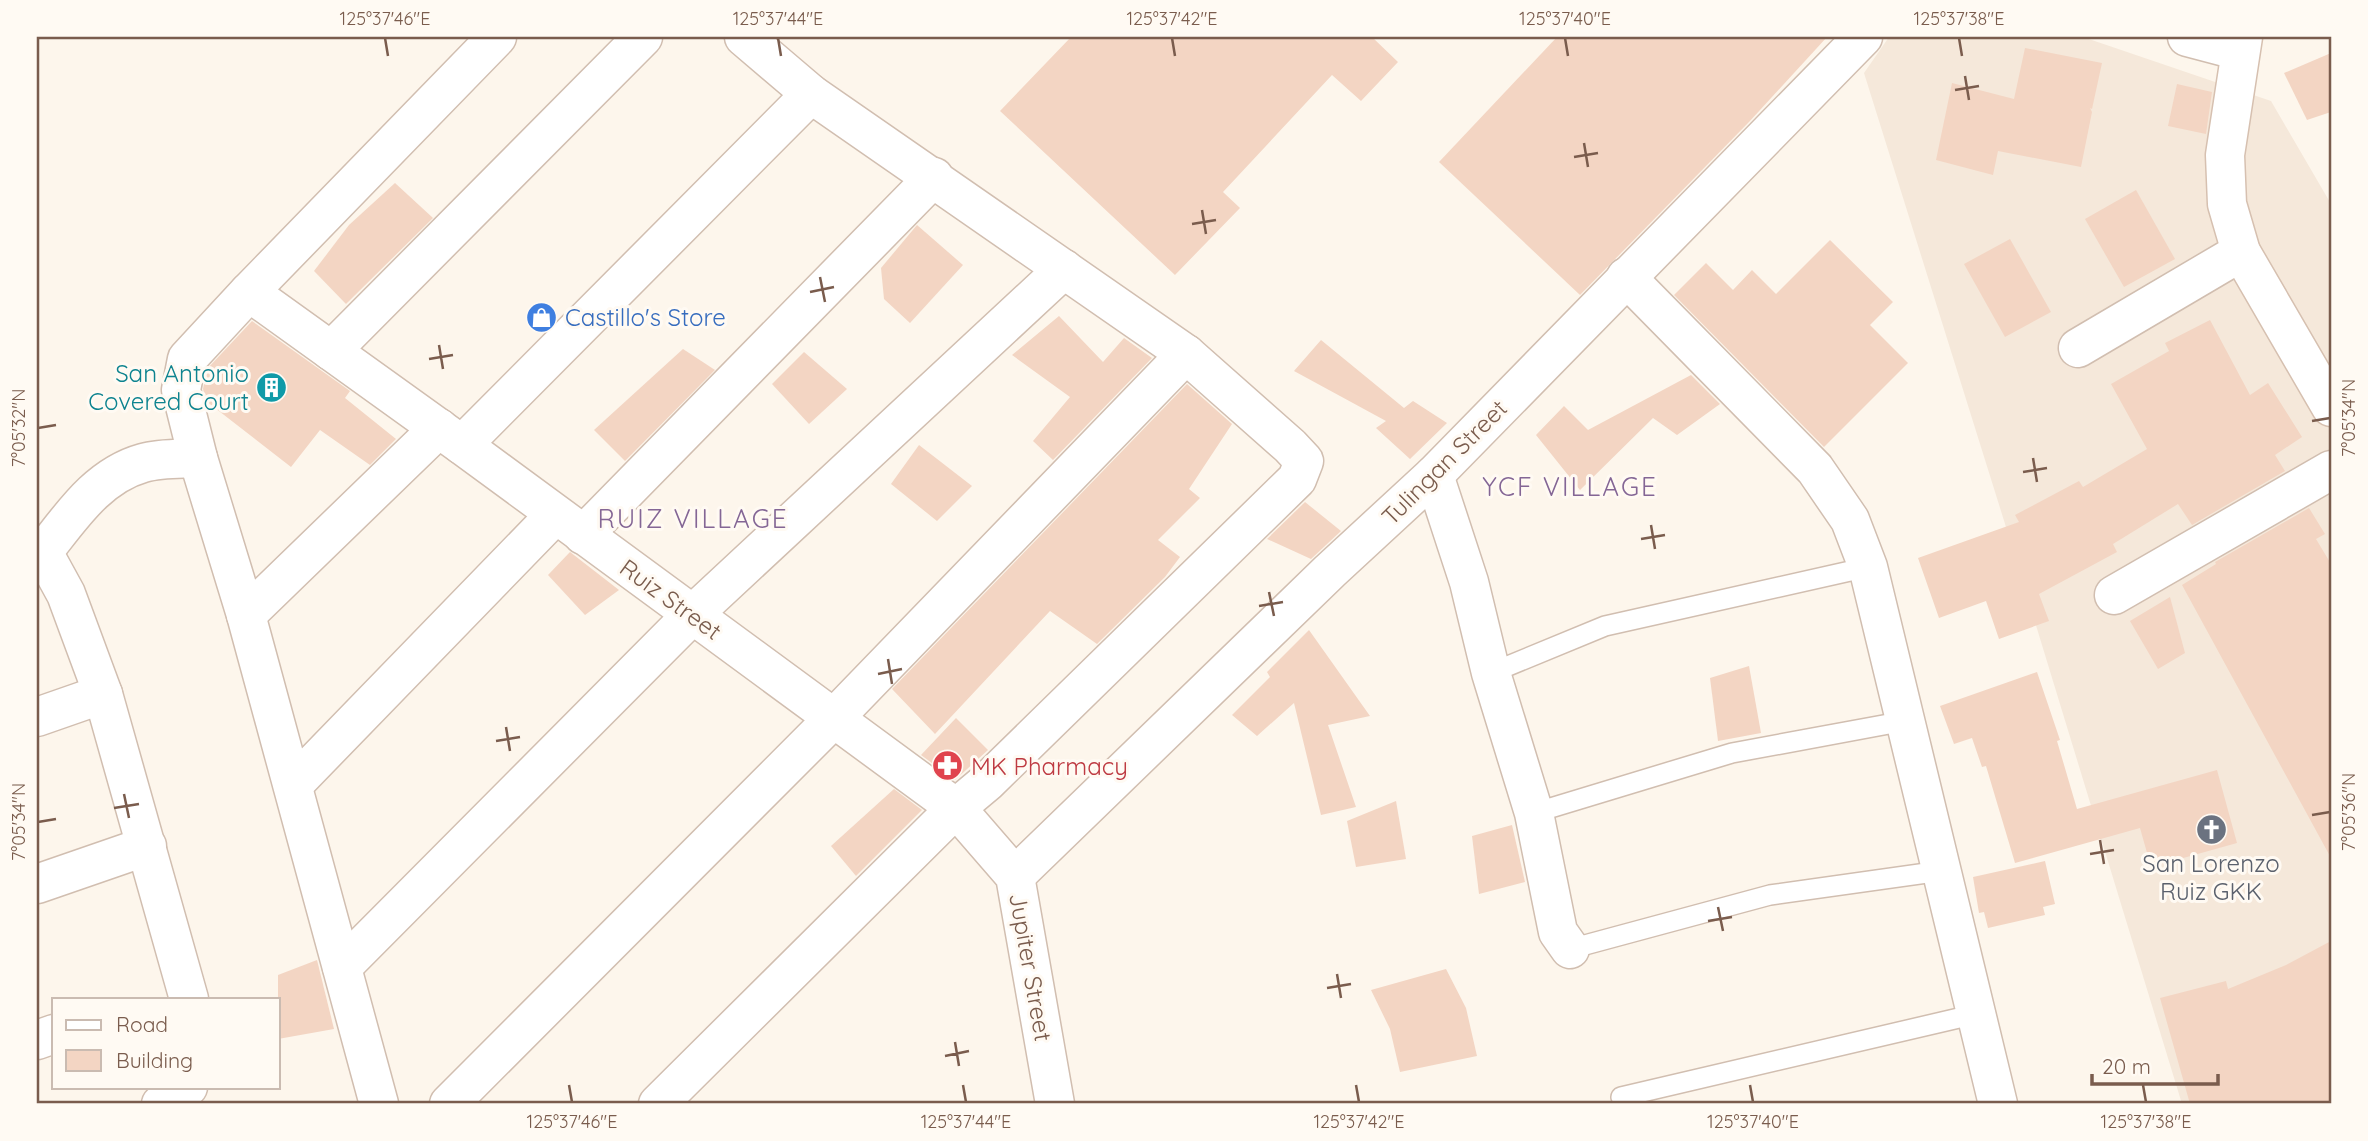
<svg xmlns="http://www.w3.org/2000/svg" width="2368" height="1141" font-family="Quicksand,sans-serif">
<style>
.residential{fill:#f5e8da}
.building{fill:#f3d5c3}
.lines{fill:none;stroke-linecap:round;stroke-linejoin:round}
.lane-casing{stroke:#d1beb0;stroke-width:22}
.street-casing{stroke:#d1beb0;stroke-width:41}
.secondary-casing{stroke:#d6c0b0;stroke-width:41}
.lane{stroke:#fff;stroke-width:19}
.street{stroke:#fff;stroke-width:38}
.secondary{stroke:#fff;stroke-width:38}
.ticks{fill:none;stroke:#7a5c4d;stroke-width:2.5}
.labels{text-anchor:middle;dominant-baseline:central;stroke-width:6;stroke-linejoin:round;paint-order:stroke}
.shop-label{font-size:24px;fill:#366cbe;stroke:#fffaf3;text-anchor:start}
.culture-label{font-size:24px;fill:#0d838f;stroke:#fffaf3;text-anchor:end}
.street-label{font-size:24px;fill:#7a5c4d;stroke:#fffaf3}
.health-label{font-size:24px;fill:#be3a42;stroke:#fffaf3;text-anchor:start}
.worship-label{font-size:24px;fill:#5b616d;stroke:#fffaf3}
.neighbourhood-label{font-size:26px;letter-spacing:2px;fill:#846695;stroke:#fffaf3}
.neatline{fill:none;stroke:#7a5c4d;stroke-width:2.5}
.ticks-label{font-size:18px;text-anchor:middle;fill:#7a5c4d}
</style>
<rect width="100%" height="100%" fill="#fdf6ec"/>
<path class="residential" d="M 1889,37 L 2083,37 L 2271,101 L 2331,204 L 2331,1104 L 2182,1104 L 2006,527 L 1864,73 Z"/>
<g class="building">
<path d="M 1071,37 L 1372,37 L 1398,62 L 1361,101 L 1332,75 L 1223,192 L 1240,208 L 1175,275 L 1000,111 Z"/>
<path d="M 1557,37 L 1827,37 L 1749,122 L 1580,295 L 1439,162 Z"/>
<path d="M 2025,48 L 2102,63 L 2092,109 L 2090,108 L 2092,112 L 2081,167 L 1998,151 L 1993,175 L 1936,160 L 1952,83 L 2014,99 Z"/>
<path d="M 2331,53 L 2331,112 L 2307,120 L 2284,73 Z"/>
<path d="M 2177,84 L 2212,92 L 2206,134 L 2168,126 Z"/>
<path d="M 395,183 L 433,218 L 346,304 L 314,271 L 349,225 Z"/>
<path d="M 2136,190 L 2175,259 L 2124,287 L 2085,219 Z"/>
<path d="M 917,225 L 963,265 L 910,323 L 884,299 L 881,268 Z"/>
<path d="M 2010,239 L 2051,312 L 2005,337 L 1964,264 Z"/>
<path d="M 1830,240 L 1893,302 L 1870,325 L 1908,363 L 1824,447 L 1674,295 L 1706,263 L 1733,290 L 1752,270 L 1776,294 Z"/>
<path d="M 1059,316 L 1103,362 L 1124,338 L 1152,358 L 1053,460 L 1033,441 L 1070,397 L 1012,355 Z"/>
<path d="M 2210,320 L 2250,395 L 2268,383 L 2302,437 L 2275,455 L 2285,471 L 2192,525 L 2178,504 L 2113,544 L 2117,552 L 2039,594 L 2049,621 L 1999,639 L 1986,601 L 1939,618 L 1918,558 L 2019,522 L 2015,515 L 2079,481 L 2083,487 L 2147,449 L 2111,384 L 2169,351 L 2165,343 Z"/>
<path d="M 252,321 L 350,391 L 345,398 L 396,439 L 370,465 L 320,430 L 291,467 L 206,401 L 203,389 L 207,369 Z"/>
<path d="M 1321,340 L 1404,408 L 1413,401 L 1447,423 L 1410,459 L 1376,428 L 1386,421 L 1294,371 Z"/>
<path d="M 683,349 L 715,370 L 625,461 L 594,430 Z"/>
<path d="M 804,352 L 847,389 L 809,424 L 772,384 Z"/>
<path d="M 1691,375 L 1720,404 L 1677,435 L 1653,418 L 1580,490 L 1536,435 L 1564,406 L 1588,430 Z"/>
<path d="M 1187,384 L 1232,424 L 1189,489 L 1200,498 L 1158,540 L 1180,557 L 1165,577 L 1097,644 L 1050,611 L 935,734 L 892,689 Z"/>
<path d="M 919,445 L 972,486 L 937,521 L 891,484 Z"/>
<path d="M 1305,502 L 1341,531 L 1311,559 L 1267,539 Z"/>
<path d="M 2309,508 L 2325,534 L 2316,539 L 2331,564 L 2331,858 L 2182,585 L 2216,564 L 2215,562 Z"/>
<path d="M 570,552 L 619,590 L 585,615 L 548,575 Z"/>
<path d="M 2170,597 L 2185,653 L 2158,669 L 2130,621 Z"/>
<path d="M 1309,630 L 1370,716 L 1328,725 L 1356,807 L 1321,815 L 1294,703 L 1257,736 L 1232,715 L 1270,677 L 1267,672 Z"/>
<path d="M 1749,666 L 1761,733 L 1718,741 L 1710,678 Z"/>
<path d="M 2037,672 L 2060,740 L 2057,741 L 2077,809 L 2217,770 L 2237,843 L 2151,867 L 2140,828 L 2015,863 L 1986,766 L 1982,767 L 1972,738 L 1954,744 L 1940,706 Z"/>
<path d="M 956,718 L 988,750 L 955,780 L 921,755 Z"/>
<path d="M 894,789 L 922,810 L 856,876 L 831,846 Z"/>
<path d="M 1396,801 L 1406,859 L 1356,867 L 1347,821 Z"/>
<path d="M 1512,825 L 1525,882 L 1479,894 L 1472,836 Z"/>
<path d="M 2045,861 L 2055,904 L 2043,907 L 2045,915 L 1988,928 L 1984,912 L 1979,913 L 1973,877 Z"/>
<path d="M 2331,941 L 2331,1104 L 2190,1104 L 2160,998 L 2226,981 L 2228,989 L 2286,965 Z"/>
<path d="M 317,960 L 334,1029 L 278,1039 L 278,975 Z"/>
<path d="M 1446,969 L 1466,1008 L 1477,1056 L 1400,1072 L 1390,1029 L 1371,990 Z"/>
</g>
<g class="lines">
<defs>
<g id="lane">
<path d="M 1491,673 L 1605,626 L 1868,567"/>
<path d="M 1534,813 L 1732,753 L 1905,721"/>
<path d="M 1570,949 L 1770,895 L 1941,871"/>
<path d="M 1621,1097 L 1976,1014"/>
</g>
<g id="street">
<path d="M 2187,37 L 2240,51"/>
<path d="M 1626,277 L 1815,469 L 1850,520 L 1868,567 L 1998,1104"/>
<path d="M 249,292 L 462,445 L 956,808 L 1015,876 L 1055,1104"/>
<path d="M 2078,348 L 2241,252"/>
<path d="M 331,351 L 643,37"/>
<path d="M 462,445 L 811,94"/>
<path d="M 1434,475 L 1469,582 L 1491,673 L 1534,813 L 1558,932 L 1570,949"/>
<path d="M 583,535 L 934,177"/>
<path d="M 37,545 L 43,552 L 66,594 L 103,694 L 189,999"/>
<path d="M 43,552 C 71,517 97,476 143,463 C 160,458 180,459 198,458"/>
<path d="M 2114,595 L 2331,470"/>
<path d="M 246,615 L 439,428"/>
<path d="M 37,717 L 103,694"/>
<path d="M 293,785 L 555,515"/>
<path d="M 1015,876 L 1330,571 L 1434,475 L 1863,37"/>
<path d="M 37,884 L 147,846"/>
<path d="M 342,967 L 692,615 L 1064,269"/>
<path d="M 37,1040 L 54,1034"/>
<path d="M 161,1104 L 188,1087"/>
<path d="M 379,1104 L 246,615 L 198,458 L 181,390 L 187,359 L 249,292 L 497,37"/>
<path d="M 449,1104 L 834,718 L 1186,354"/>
<path d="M 658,1104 L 956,808 L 987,782 L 1297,479 L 1304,461 L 1290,446 L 1186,354 L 811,94 L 744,37"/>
</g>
<path id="secondary" d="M 2243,37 L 2225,155 L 2227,204 L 2241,252 L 2331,407"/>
</defs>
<use href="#lane" class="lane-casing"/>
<use href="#street" class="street-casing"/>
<use href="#secondary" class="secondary-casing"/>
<use href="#lane" class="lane"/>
<use href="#street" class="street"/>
<use href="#secondary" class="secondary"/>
</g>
<path class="ticks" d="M 385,38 L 388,56M 778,38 L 781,56M 1172,38 L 1175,56M 1565,38 L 1568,56M 1959,38 L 1962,56M 1965,76 L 1969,100M 1955,90 L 1979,86M 1584,143 L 1588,167M 1574,157 L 1598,153M 1202,210 L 1206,234M 1192,224 L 1216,220M 820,277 L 825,302M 810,292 L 834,287M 439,345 L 443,369M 429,359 L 453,355M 2312,421 L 2330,418M 38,428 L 56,425M 2033,458 L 2037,482M 2023,472 L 2047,468M 1651,525 L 1655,549M 1641,539 L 1665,535M 1269,592 L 1274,616M 1259,606 L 1283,602M 888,659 L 892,684M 878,674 L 902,669M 506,727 L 510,751M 496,741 L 520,737M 124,794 L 129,818M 114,808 L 139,804M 2312,815 L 2330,812M 38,822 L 56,819M 2100,840 L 2104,864M 2090,854 L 2114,850M 1718,907 L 1723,931M 1708,921 L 1732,917M 1337,974 L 1341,998M 1327,988 L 1351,984M 955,1042 L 959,1066M 945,1056 L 969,1051M 569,1085 L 572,1102M 963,1085 L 966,1102M 1356,1085 L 1359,1102M 1750,1085 L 1753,1102M 2143,1085 L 2146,1102"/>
<defs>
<symbol id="shop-disc" viewBox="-11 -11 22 22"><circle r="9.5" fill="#3f7fe0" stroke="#fffaf3"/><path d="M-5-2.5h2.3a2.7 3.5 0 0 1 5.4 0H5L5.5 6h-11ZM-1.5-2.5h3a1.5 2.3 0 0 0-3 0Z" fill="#fff"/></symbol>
<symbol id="building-disc" viewBox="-11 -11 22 22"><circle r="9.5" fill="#0f9aa8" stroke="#fffaf3"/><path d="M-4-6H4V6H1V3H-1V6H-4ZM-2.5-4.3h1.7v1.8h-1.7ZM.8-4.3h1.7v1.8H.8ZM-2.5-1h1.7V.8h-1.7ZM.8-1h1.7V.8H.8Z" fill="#fff"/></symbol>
<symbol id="pharmacy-disc" viewBox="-11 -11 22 22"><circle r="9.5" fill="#e0444e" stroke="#fffaf3"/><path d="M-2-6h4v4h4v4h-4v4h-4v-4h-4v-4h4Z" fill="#fff"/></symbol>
<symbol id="church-disc" viewBox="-11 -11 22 22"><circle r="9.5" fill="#6b7280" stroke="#fffaf3"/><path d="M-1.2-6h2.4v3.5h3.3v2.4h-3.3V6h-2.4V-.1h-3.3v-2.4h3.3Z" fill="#fff"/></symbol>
</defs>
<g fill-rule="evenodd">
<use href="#shop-disc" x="524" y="300" width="35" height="35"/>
<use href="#building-disc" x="254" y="370" width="35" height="35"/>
<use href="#pharmacy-disc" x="930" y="748" width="35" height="35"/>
<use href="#church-disc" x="2194" y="812" width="35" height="35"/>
</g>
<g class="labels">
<g class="shop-label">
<text x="565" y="317">Castillo's Store</text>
</g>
<g class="culture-label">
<text x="249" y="373">San Antonio<tspan x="249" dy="28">Covered Court</tspan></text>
</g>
<g class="street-label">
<text transform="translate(1444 462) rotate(-45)">Tulingan Street</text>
<text transform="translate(671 599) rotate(36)">Ruiz Street</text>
<text transform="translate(1031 967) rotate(80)">Jupiter Street</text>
</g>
<g class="health-label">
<text x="971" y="766">MK Pharmacy</text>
</g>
<g class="worship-label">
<text x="2211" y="863">San Lorenzo<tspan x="2211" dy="28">Ruiz GKK</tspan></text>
</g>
<g class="neighbourhood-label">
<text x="1570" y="486">YCF VILLAGE</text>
<text x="693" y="518">RUIZ VILLAGE</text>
</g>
</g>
<rect width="2368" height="1141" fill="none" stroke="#fffaf3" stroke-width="77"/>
<rect x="52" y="998" width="228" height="91" fill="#fffaf3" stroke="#cabbb1" stroke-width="2"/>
<rect x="66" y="1020" width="35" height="10" fill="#ffffff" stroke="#cabbb1" stroke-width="2"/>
<text x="116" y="1032" font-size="21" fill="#7a5c4d">Road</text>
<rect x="66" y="1050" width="35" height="21" fill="#f3d5c3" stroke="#cabbb1" stroke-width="2"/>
<text x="116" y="1068" font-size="21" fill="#7a5c4d">Building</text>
<path d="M2092 1074v10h126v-10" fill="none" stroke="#7a5c4d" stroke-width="3.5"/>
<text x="2102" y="1074" font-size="21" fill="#7a5c4d" stroke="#fffaf3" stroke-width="5" paint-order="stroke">20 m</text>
<rect x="38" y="38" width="2292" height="1064" class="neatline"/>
<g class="ticks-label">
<text x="385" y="25">125°37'46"E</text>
<text x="778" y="25">125°37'44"E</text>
<text x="1172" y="25">125°37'42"E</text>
<text x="1565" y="25">125°37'40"E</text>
<text x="1959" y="25">125°37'38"E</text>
<text transform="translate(2349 418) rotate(-90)" y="6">7°05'34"N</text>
<text transform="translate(19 428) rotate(-90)" y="6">7°05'32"N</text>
<text transform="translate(2349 812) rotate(-90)" y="6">7°05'36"N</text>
<text transform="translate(19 822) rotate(-90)" y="6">7°05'34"N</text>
<text x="572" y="1128">125°37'46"E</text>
<text x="966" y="1128">125°37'44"E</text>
<text x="1359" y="1128">125°37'42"E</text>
<text x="1753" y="1128">125°37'40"E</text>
<text x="2146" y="1128">125°37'38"E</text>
</g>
</svg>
